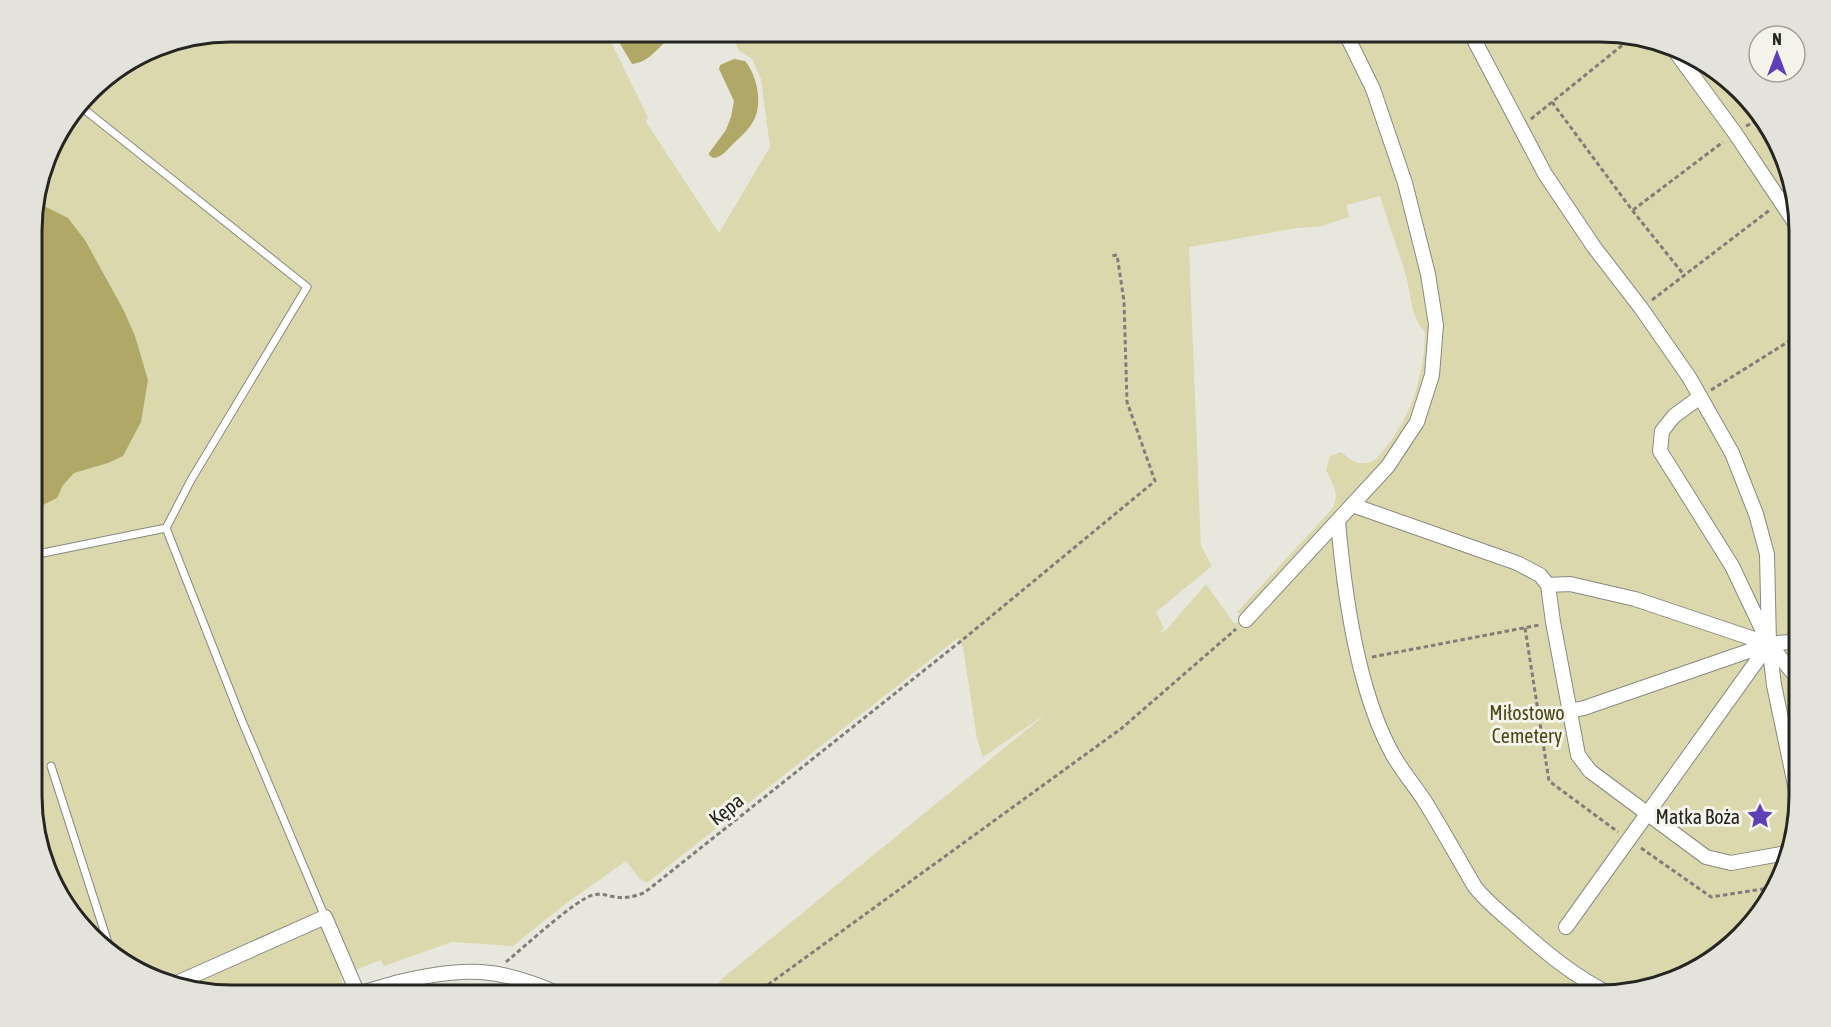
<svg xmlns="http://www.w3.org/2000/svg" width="1831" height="1027" font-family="'Asap Condensed',sans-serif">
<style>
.green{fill:#dcd8ae;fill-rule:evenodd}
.water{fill:#b0a867}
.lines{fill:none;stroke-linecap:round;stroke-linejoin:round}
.lane-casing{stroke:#898980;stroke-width:9}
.street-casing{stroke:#898980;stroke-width:16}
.path{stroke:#7f7e78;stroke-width:3;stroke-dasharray:4.5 3;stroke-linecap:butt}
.lane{stroke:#fff;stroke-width:7}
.street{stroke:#fff;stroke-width:14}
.labels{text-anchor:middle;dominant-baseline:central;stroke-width:6;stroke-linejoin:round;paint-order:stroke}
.park-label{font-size:20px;fill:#4c4614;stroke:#f5f4eb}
.street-label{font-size:20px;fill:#252521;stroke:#f5f4eb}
.poi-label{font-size:20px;fill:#252521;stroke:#f5f4eb;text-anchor:end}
.rim{fill:none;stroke:#252521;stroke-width:3}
</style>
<rect width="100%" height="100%" fill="#e8e7dd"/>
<path class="green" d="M 231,32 L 606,32 L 648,117 L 646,122 L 719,233 L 770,147 L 761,79 L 752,59 L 738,50 L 735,40 L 738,32 L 1601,32 L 1700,58 L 1766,120 L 1799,217 L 1799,809 L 1773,896 L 1711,962 L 1613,995 L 706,995 L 724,977 L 1046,714 L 983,757 L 977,739 L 963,647 L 958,638 L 647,883 L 639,878 L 626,861 L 564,905 L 513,946 L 452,942 L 384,966 L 381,960 L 340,976 L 343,984 L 318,995 L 230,995 L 131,969 L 65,907 L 33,822 L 33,205 L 52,142 L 99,81 L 155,47 ZM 1380,196 C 1388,223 1398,249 1406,276 C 1411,294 1411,318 1425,332 C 1424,373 1413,413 1387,446 C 1381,453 1376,462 1366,463 C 1356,465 1349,458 1341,452 L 1330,456 L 1326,470 C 1332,484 1341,494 1332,509 L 1237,612 L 1248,622 L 1234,623 L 1206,584 L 1166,630 L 1158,634 L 1164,628 L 1156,612 L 1212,566 L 1201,546 L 1189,247 L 1297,228 L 1322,226 L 1349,217 L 1347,205 Z"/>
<g class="water">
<path d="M 613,32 L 683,32 C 661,37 655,62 632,64 Z"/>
<path d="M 734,59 L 745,61 C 757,75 763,103 754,120 C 749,130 740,137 732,145 C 726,151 722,157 713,158 L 709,155 L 709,153 L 726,130 L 731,117 L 734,101 L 719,69 L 720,65 Z"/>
<path d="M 34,203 L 44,206 L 68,218 L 85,240 L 124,311 L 135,336 L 148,380 L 141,422 L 123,456 L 108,463 L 74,473 L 63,485 L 57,498 L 33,510 Z"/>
</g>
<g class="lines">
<defs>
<g id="lane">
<path d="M 166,528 L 242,721 L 325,917"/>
<path d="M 33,555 L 166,528 L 191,480 L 307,287 L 80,106"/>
<path d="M 51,766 L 110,949"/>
</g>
<g id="street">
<path d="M 1470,32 L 1545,174 L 1594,247 L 1641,308 L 1689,377 L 1732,453 L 1756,514 L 1767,554 L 1769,644 L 1774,685 L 1796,790 L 1798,812"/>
<path d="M 1675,51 L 1735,133 L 1799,229"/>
<path d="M 1700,397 L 1674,416 L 1662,431 L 1660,451 L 1732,566 L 1769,644 L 1799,680"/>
<path d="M 1352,505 L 1517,563 L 1540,575 L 1548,585 L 1570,584 L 1635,599 L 1769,644"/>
<path d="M 1338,521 C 1344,591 1358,693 1393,755 C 1402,771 1414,785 1424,800 C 1442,829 1458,858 1475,887 C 1487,902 1502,914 1516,926 C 1545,952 1576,978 1612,995"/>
<path d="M 1548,585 L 1553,622 L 1578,755 L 1590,771 L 1706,857 L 1731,863 L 1786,853"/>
<path d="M 1246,620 L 1388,466 L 1417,422 L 1432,375 L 1436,325 L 1428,274 L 1405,183 L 1373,89 L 1345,32"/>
<path d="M 1569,711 L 1584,708 L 1769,644 L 1799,641"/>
<path d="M 1566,927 L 1769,644"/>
<path d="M 179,982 L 325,917 L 358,994"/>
<path d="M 355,995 C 369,990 385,986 399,982 C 463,966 501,967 561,995"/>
</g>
</defs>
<use href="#lane" class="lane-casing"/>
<use href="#street" class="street-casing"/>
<g class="path">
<path d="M 1552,102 L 1632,210 L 1684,275"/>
<path d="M 1531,119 L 1630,39"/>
<path d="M 1746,126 L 1763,118"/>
<path d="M 1633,210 L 1723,142"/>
<path d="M 1652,300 L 1771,209"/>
<path d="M 1711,390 L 1799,335"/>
<path d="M 1525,628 L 1549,781 L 1618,832"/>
<path d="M 1372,657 L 1539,625"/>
<path d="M 1641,848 L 1711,897 L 1776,887"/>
<path d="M 506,962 C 523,948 576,899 593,895 C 601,893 608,896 616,897 C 626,899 635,896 644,893 L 966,637 L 1155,481 L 1127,402 L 1124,301 L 1117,255 L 1111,256"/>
<path d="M 748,995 L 769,984 L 1122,728 L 1236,629"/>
</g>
<use href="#lane" class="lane"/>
<use href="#street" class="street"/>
</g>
<defs>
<symbol id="sight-bare" viewBox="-9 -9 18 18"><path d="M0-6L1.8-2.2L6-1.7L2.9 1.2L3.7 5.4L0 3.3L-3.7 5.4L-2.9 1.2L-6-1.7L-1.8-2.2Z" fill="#5e3fb7" stroke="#f5f4eb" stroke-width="2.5" paint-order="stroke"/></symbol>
</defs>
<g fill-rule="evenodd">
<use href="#sight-bare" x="1741" y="797" width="38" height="38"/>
</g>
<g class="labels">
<g class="park-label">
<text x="1527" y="712">Miłostowo<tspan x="1527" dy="23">Cemetery</tspan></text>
</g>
<g class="street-label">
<text transform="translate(726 809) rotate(-39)">Kępa</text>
</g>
<g class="poi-label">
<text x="1740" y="816">Matka Boża</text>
</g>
</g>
<path d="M0 0H1831V1027H0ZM231 42H1600A189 189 0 0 1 1789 231V796A189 189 0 0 1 1600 985H231A189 189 0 0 1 42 796V231A189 189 0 0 1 231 42Z" fill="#e4e3db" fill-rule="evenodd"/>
<path class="rim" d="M231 42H1600A189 189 0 0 1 1789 231V796A189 189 0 0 1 1600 985H231A189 189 0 0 1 42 796V231A189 189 0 0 1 231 42Z"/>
<g transform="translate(1777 54)"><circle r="28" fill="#f5f4eb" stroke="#a2a19a" stroke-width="1.5"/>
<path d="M0-4.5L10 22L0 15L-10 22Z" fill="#5e3fb7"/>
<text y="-9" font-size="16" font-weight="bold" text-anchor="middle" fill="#252521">N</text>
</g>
</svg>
